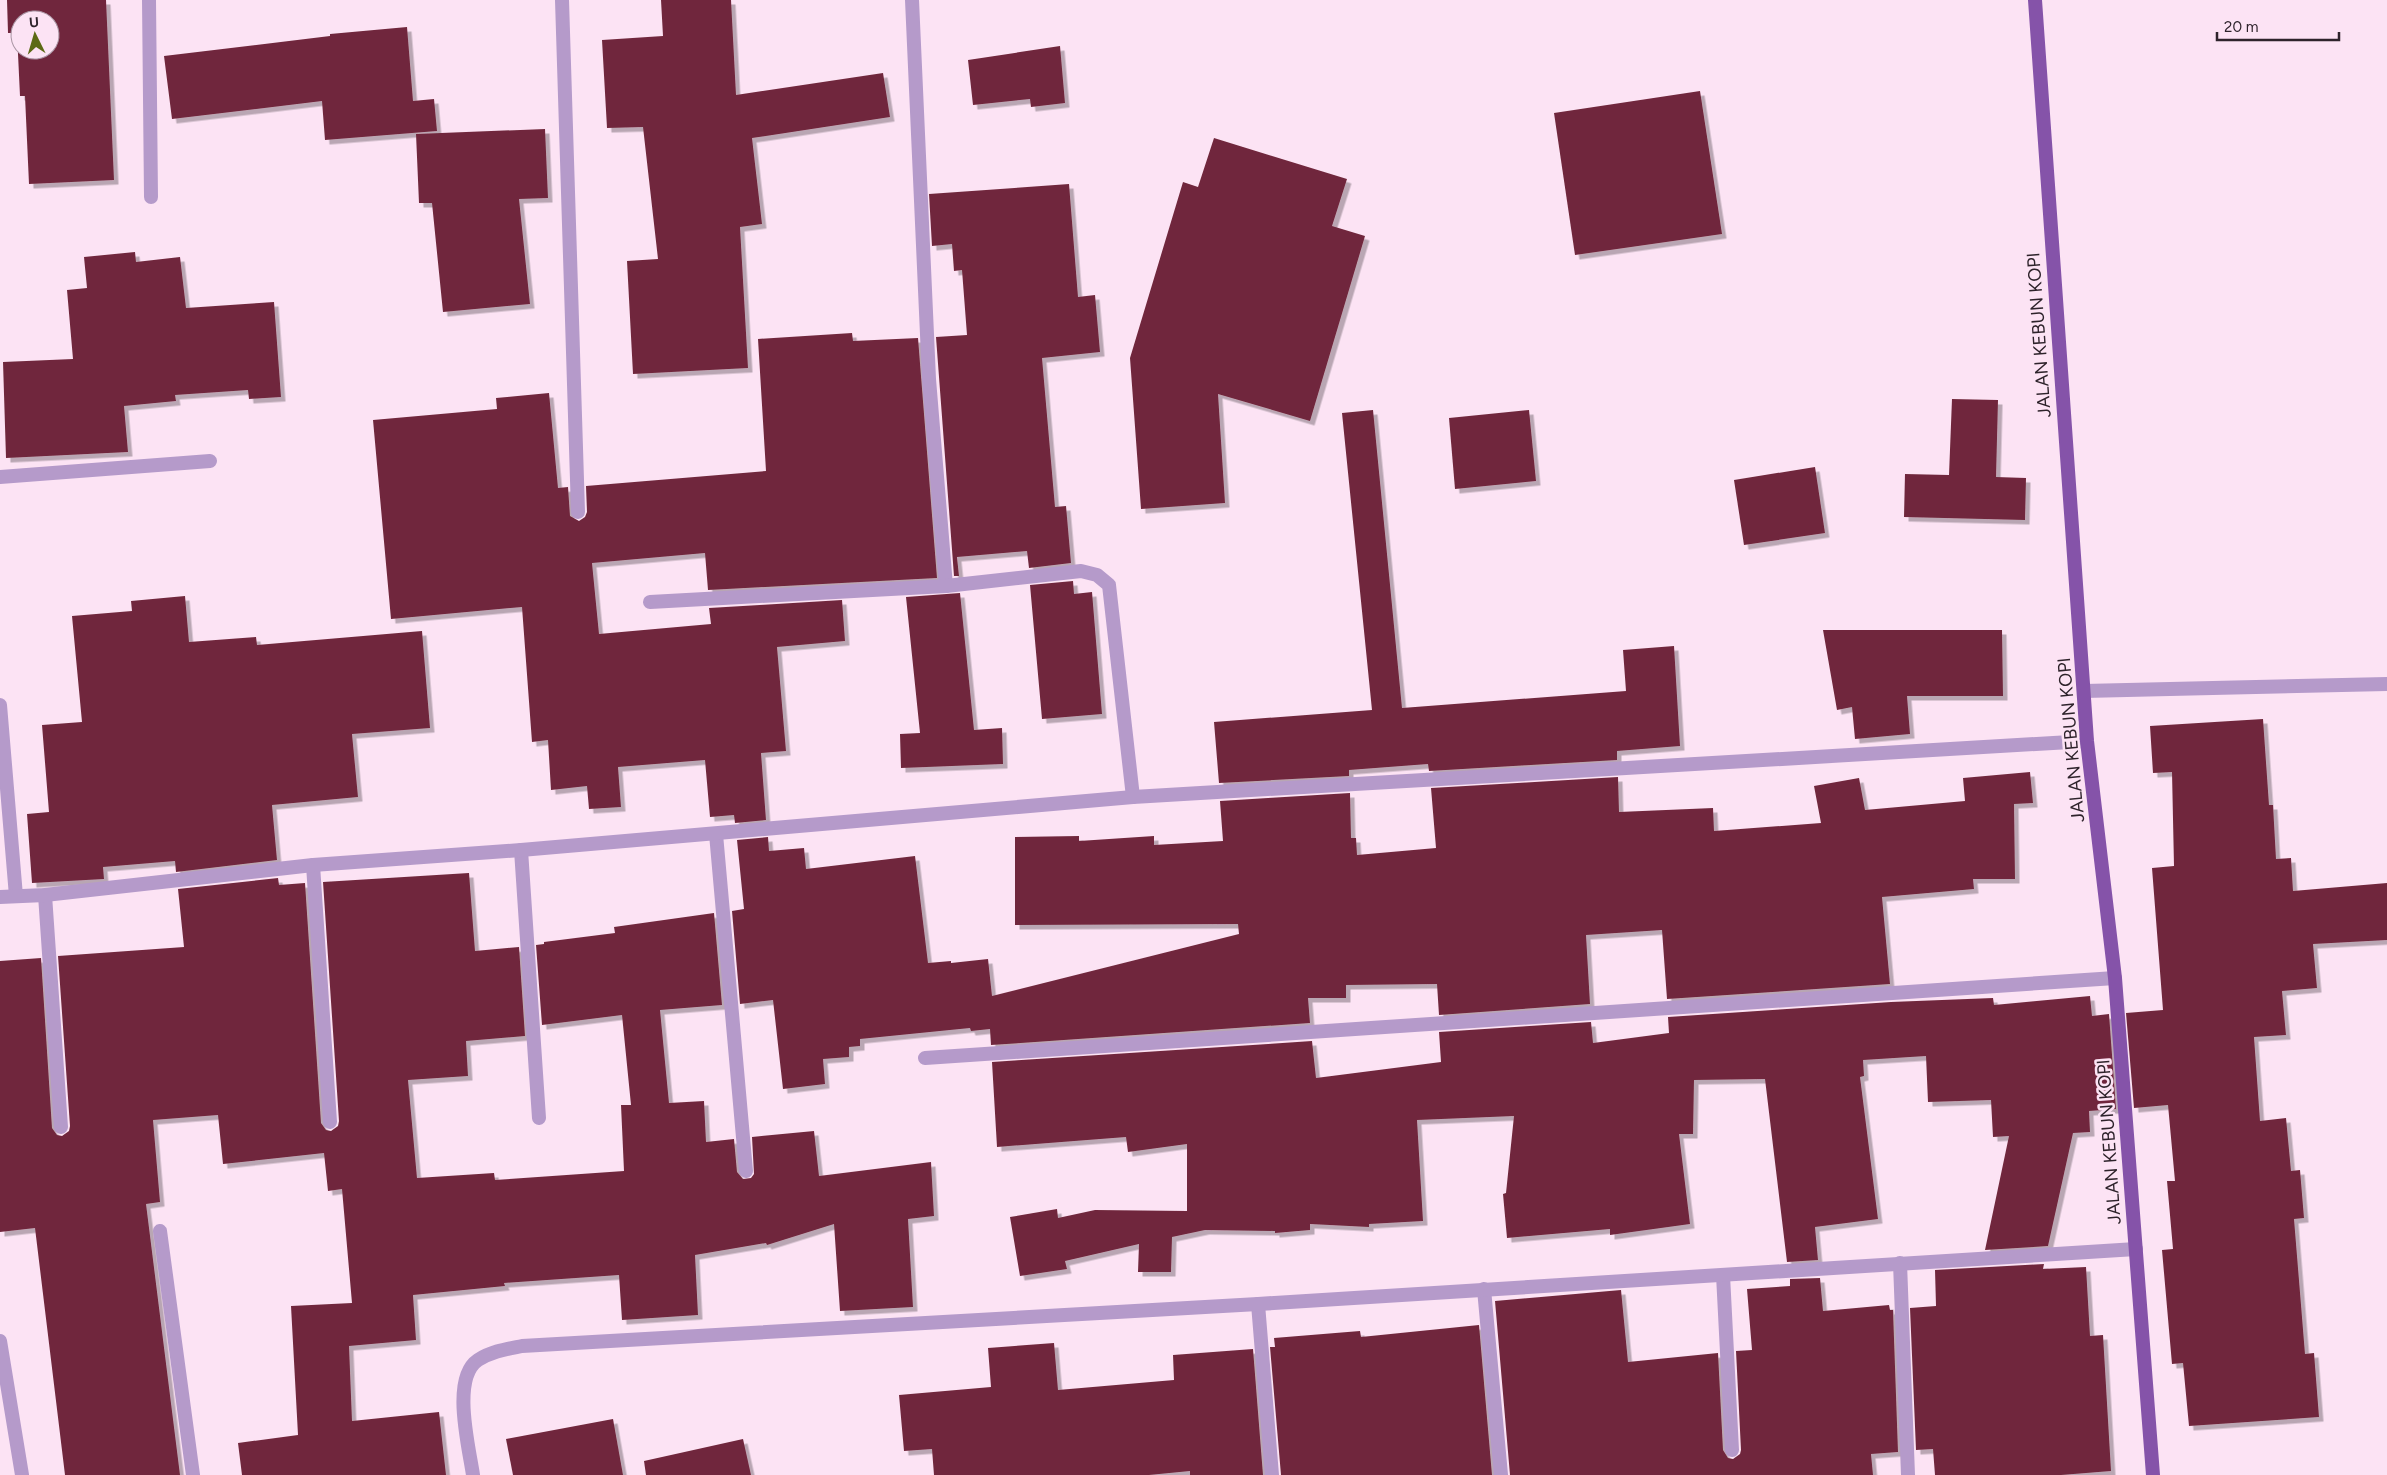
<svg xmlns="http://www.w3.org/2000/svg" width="2387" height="1475" font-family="Figtree,sans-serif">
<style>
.building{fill:#70283c;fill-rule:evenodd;filter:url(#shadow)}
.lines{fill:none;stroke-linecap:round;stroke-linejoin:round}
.minor{stroke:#b59aca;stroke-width:14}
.primary{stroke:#8553a9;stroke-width:14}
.labels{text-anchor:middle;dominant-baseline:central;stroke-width:5;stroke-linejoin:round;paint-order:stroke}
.street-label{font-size:18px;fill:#2e232b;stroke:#fce3f4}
</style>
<defs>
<filter id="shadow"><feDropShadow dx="4.5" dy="4.5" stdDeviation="0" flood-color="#0004"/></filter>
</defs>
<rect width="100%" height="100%" fill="#fce3f4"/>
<g class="building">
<path d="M 7,0 L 106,0 L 114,180 L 29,184 L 25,96 L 20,96 L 17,33 L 8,33 ZM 20,20 L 50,20 L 50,50 L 20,50 Z"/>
<path d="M 661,0 L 731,0 L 736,95 L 883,73 L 890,117 L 752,138 L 762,224 L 740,227 L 748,368 L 633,374 L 627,261 L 658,259 L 643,127 L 607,128 L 602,40 L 663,36 Z"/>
<path d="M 407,27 L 413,101 L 434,99 L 437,131 L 325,140 L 322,101 L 172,119 L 164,56 L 330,36 L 330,34 Z"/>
<path d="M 1060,46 L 1065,103 L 1031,107 L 1030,99 L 973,105 L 968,60 Z"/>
<path d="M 1700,91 L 1722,234 L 1575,255 L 1554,113 Z"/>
<path d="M 545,129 L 548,198 L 519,199 L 530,304 L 443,312 L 432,203 L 419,203 L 416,134 Z"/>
<path d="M 1214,138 L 1347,179 L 1332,226 L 1365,236 L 1310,421 L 1218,394 L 1225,503 L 1141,509 L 1130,358 L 1183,182 L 1198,187 Z"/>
<path d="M 1069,184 L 1078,297 L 1095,295 L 1100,352 L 1042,358 L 1055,507 L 1066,506 L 1071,563 L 1029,568 L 1027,551 L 957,557 L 959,576 L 954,576 L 936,337 L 967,335 L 962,270 L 954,271 L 952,244 L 932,246 L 929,194 Z"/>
<path d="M 135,252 L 136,262 L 180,257 L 186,308 L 274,302 L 281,397 L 249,399 L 248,390 L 175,395 L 176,401 L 124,406 L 128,452 L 6,458 L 3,362 L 73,359 L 67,290 L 87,288 L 84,257 Z"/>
<path d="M 852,333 L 853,341 L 918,338 L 937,578 L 708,590 L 705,553 L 592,563 L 599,634 L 711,624 L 709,608 L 842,600 L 845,641 L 777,647 L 786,751 L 761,753 L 766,820 L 735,823 L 734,815 L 710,817 L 705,760 L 618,767 L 621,807 L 589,809 L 587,786 L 551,790 L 548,740 L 532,742 L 522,607 L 391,619 L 373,420 L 497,409 L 496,398 L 549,393 L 558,488 L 568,487 L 570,516 L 579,521 L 585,517 L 587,512 L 586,486 L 766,471 L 758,339 Z"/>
<path d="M 1952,399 L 1998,400 L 1996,477 L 2026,478 L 2025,520 L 1904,517 L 1905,474 L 1949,475 Z"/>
<path d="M 1373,410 L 1402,708 L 1626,691 L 1623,650 L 1674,646 L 1680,746 L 1617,751 L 1617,760 L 1429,771 L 1428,764 L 1349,770 L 1349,776 L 1219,783 L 1214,722 L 1372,710 L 1342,413 Z"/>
<path d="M 1529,410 L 1536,481 L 1455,489 L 1449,418 Z"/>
<path d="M 1815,467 L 1825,533 L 1744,545 L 1734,480 Z"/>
<path d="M 1073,581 L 1074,594 L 1092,592 L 1102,714 L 1042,719 L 1030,585 Z"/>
<path d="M 960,593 L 974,730 L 1002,728 L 1003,764 L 901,768 L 900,734 L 920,733 L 906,597 Z"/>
<path d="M 185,596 L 189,642 L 256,637 L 257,645 L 422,631 L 430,728 L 352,734 L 358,797 L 272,805 L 277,860 L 176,872 L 175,861 L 103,867 L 104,879 L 32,883 L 27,814 L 49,812 L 42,725 L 82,722 L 72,616 L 132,611 L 131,601 Z"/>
<path d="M 1823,630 L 2002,630 L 2003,696 L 1907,696 L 1910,734 L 1855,739 L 1852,707 L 1837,710 Z"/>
<path d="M 2263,719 L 2269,805 L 2273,805 L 2276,859 L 2291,858 L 2293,891 L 2387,883 L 2387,940 L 2313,944 L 2317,988 L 2282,991 L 2286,1035 L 2254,1037 L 2260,1121 L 2286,1118 L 2291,1171 L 2300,1170 L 2304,1218 L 2294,1219 L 2305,1354 L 2314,1353 L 2319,1417 L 2189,1426 L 2183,1363 L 2172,1364 L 2162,1250 L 2173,1249 L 2167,1181 L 2175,1181 L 2168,1105 L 2134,1108 L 2126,1013 L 2163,1010 L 2152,868 L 2174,866 L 2172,772 L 2153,773 L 2150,726 Z"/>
<path d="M 2030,772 L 2033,803 L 2014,804 L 2015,879 L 1973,879 L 1974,889 L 1882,897 L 1890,984 L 1667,999 L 1662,930 L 1586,935 L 1590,1004 L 1439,1015 L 1437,984 L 1346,985 L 1346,998 L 1308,998 L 1310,1023 L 991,1045 L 990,1029 L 971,1031 L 970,1028 L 860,1039 L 860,1046 L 849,1047 L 849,1057 L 823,1059 L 825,1084 L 783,1089 L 773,1000 L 740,1004 L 732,911 L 744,909 L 737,840 L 768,837 L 769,851 L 804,848 L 806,869 L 915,856 L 928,963 L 951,961 L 951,963 L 988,959 L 992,996 L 1239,934 L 1238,924 L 1015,925 L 1015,837 L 1079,836 L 1079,841 L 1154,836 L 1154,845 L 1223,841 L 1220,801 L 1350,793 L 1351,838 L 1356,838 L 1357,855 L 1436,848 L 1431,788 L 1618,777 L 1619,812 L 1713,808 L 1714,831 L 1821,823 L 1814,786 L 1859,778 L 1865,810 L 1965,801 L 1963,778 Z"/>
<path d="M 469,873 L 475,951 L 519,947 L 525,1036 L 466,1041 L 468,1076 L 408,1080 L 417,1178 L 494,1173 L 495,1180 L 624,1171 L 621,1105 L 631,1105 L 622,1015 L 542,1025 L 536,945 L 544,944 L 544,942 L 615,933 L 614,927 L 714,913 L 722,1005 L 660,1010 L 669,1103 L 704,1101 L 706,1142 L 734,1139 L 737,1172 L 743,1179 L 751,1178 L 754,1174 L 752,1137 L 814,1131 L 819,1176 L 931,1162 L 934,1216 L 908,1219 L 913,1307 L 840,1311 L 834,1224 L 767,1245 L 766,1243 L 695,1255 L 698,1315 L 622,1320 L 619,1275 L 504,1283 L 505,1286 L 413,1295 L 416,1340 L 349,1346 L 352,1421 L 439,1412 L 446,1475 L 242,1475 L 238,1443 L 298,1435 L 291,1306 L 352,1303 L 342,1189 L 328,1191 L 324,1153 L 223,1164 L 218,1115 L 153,1120 L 160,1202 L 146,1204 L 180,1475 L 65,1475 L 35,1228 L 0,1232 L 0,961 L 41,958 L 52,1128 L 57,1135 L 62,1136 L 69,1131 L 70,1126 L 58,956 L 184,947 L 178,889 L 278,878 L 279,885 L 305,883 L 321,1123 L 326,1130 L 331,1131 L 338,1126 L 339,1121 L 323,882 Z"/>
<path d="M 2090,996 L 2092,1016 L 2109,1014 L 2116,1109 L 2089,1111 L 2090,1132 L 2073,1133 L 2048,1246 L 1985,1250 L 2009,1136 L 1993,1137 L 1991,1100 L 1928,1102 L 1926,1056 L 1863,1060 L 1864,1076 L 1860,1077 L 1878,1219 L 1815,1227 L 1818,1260 L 1787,1262 L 1765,1079 L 1694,1080 L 1693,1134 L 1679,1134 L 1690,1224 L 1610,1235 L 1610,1229 L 1507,1238 L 1503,1194 L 1506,1193 L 1514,1116 L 1417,1120 L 1423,1221 L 1369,1224 L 1369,1227 L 1310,1224 L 1310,1230 L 1275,1233 L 1275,1231 L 1205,1230 L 1172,1237 L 1171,1272 L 1138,1272 L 1139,1244 L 1065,1261 L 1067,1269 L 1020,1276 L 1010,1217 L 1057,1209 L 1058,1218 L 1095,1210 L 1187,1211 L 1187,1144 L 1128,1152 L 1126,1137 L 997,1147 L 992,1062 L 1312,1041 L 1316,1078 L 1441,1062 L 1439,1032 L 1591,1022 L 1593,1043 L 1669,1033 L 1668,1017 L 1891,1002 L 1993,998 L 1994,1005 Z"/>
<path d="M 2044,1264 L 2043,1269 L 2086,1267 L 2090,1336 L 2103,1335 L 2111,1471 L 2061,1475 L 1935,1475 L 1933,1449 L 1916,1450 L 1910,1308 L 1936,1306 L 1935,1270 Z"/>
<path d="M 1820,1278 L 1823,1311 L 1889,1305 L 1890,1310 L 1893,1310 L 1898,1452 L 1871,1454 L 1873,1475 L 1510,1475 L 1495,1301 L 1621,1290 L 1628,1362 L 1718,1353 L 1723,1450 L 1728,1458 L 1733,1459 L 1740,1454 L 1741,1450 L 1736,1351 L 1752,1350 L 1747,1289 L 1790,1286 L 1790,1279 Z"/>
<path d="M 1479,1325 L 1492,1475 L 1281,1475 L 1270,1347 L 1275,1347 L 1274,1338 L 1360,1331 L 1361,1337 Z"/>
<path d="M 1054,1343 L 1058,1390 L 1174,1380 L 1173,1355 L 1253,1349 L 1263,1475 L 1190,1475 L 1190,1471 L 1149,1475 L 934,1475 L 932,1449 L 904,1451 L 899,1395 L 991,1387 L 988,1348 Z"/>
<path d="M 613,1419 L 623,1475 L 513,1475 L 506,1439 Z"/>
<path d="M 743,1439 L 751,1475 L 646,1475 L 644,1461 Z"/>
</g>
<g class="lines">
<g class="minor">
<path d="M 149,0 L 151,197"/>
<path d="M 562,0 L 578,512"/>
<path d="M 912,0 L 929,379 L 946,586"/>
<path d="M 0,477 L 210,461"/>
<path d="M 650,602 L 946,586 L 1081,571 L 1097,575 L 1109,585 L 1133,797"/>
<path d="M 2084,691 L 2387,684"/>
<path d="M 0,705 L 16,896"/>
<path d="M 716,834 L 746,1171"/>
<path d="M 521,850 L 539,1118"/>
<path d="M 313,865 L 330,1122"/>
<path d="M 45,895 L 61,1127"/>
<path d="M 0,897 L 45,895 L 313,865 L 521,850 L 1133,797 L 2087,741"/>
<path d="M 925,1058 L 2115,978"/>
<path d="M 160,1231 L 193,1475"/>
<path d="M 1900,1263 L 1908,1475"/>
<path d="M 1723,1275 L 1732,1450"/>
<path d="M 1484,1289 L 1501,1475"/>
<path d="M 1258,1304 L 1272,1475"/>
<path d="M 0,1341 L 22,1475"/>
<path d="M 473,1475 C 469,1447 451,1378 478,1360 C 492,1351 507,1349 522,1346 L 1258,1304 L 2136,1249"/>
</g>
<path class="primary" d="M 2035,0 L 2087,741 L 2115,978 L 2153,1475"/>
</g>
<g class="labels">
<g class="street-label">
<text transform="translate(2039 335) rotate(-94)">JALAN KEBUN KOPI</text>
<text transform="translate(2071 740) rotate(-95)">JALAN KEBUN KOPI</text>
<text transform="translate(2109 1142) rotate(-94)">JALAN KEBUN KOPI</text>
</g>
</g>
<g transform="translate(35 35) rotate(355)"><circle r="24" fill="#fce3f4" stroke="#aa96a4"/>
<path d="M0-4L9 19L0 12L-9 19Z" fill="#5c6a14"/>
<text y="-8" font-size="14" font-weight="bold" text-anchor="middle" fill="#2e232b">U</text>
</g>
<path d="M2217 32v8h122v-8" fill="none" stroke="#2e232b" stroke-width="2.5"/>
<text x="2224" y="32" font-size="15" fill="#2e232b" stroke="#fce3f4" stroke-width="4" paint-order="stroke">20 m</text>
</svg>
